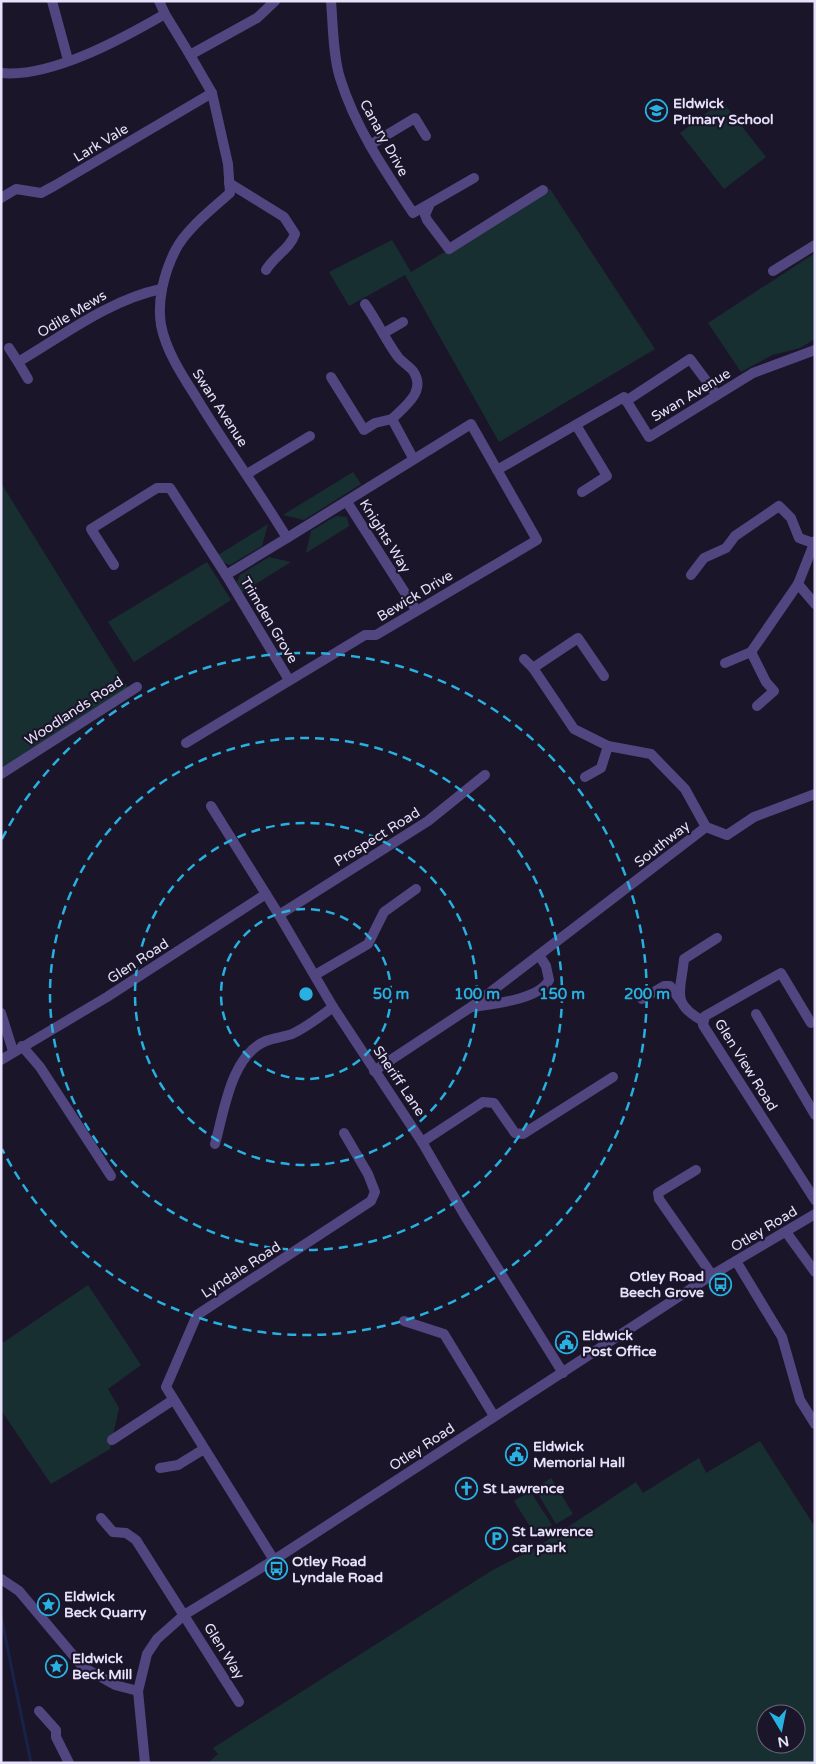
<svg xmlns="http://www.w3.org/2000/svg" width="816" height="1764" font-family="'Varela Round',sans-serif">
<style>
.green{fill:#182f32;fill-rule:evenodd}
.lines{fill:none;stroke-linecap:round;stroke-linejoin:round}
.stream{stroke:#17234a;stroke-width:3}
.pedestrian{stroke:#524681;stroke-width:10}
.minor{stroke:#524681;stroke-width:10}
.tertiary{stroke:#524681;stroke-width:10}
.ring{fill:none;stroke:#27b0e0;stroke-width:2.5;stroke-dasharray:9 6}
.labels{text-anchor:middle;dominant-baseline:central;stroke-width:4.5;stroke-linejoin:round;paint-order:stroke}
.poi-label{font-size:14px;font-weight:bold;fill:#e8e1fb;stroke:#1b1529;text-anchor:start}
.street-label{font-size:14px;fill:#e8e1fb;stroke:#1b1529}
.centre{fill:#27b0e0;stroke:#1b1529;stroke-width:2.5}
.ring-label{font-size:15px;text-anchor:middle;font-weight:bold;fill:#27b0e0;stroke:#1b1529;stroke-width:4.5;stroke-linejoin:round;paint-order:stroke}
</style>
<rect width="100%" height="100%" fill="#1b1529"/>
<g class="green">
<path d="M 722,101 L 766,157 L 724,189 L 680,133 Z"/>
<path d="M 550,189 L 655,349 L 499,442 L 405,275 L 349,306 L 329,272 L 392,240 L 411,272 Z"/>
<path d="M 815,253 L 815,339 L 800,348 L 772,355 L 741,372 L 708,323 Z"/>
<path d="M 353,472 L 361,484 L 304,520 L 283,515 Z"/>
<path d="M 1,483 L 128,688 L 1,771 Z"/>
<path d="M 336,516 L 347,517 L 349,526 L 306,553 L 311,531 Z"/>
<path d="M 268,524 L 262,546 L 230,565 L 222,562 L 218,555 Z"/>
<path d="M 269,557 L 291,562 L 241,593 L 237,582 L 240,575 Z"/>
<path d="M 207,562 L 231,600 L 134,662 L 108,622 Z"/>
<path d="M 88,1285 L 141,1365 L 108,1389 L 119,1408 L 110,1449 L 51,1484 L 1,1410 L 1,1344 Z"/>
<path d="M 760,1441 L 815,1527 L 815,1763 L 208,1763 L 218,1754 L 213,1748 L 491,1571 L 539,1546 L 636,1482 L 643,1493 L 699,1458 L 706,1473 ZM 766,1714 L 796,1714 L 796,1744 L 766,1744 Z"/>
<path d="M 551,1478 L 573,1514 L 556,1524 L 535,1489 Z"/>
<path d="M 530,1491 L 552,1525 L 536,1536 L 514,1501 Z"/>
</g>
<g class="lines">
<path class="stream" d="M 1,1616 L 31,1763"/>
<path class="pedestrian" d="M 429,206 L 425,215 L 427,220 L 449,249 L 543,190"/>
<g class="minor">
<path d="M 52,1 L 68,60"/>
<path d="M 331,1 C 333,25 333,56 340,78 C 355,127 385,171 413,213 L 474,178"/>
<path d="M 165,14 L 190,55"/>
<path d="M 1,73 C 51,78 122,39 165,14 L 159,1"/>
<path d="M 370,145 L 415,118 L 426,136"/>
<path d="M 229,183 L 284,217 L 295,234 C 290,249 274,256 266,270"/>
<path d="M 1,198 L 16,189 L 41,193 L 54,186 L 212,93"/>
<path d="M 773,271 L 815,245"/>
<path d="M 365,304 C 377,321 386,341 398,357 C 402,362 409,366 413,371 C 427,391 405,406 392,419 L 413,458"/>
<path d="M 384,333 L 403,322"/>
<path d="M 9,348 L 18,362"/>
<path d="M 331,377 L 364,430 L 375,423 L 392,419"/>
<path d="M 28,379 L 18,362 C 64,335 109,300 161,289"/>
<path d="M 626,401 L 690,359 L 717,395"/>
<path d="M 576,425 L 607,476 L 582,492"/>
<path d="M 497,470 L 624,397 L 649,437 L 753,373 L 815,350"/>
<path d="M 247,474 L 310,436"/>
<path d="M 347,502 L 416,610"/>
<path d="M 114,565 L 91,529 L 157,488 L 170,488 L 226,575 L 289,680"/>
<path d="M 226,575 L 287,538"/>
<path d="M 691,575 L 704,558 L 726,548 L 735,536 L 779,506 L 791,518 L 799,538 L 813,543"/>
<path d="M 798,584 L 815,604"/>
<path d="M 524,659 L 533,668 L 574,729 L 608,746 L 651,754 L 685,789 L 706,827"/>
<path d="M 725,663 L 751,652"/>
<path d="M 533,668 L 578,638 L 604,676"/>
<path d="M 757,706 L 774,691 L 766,682 L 751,652 L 798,584 L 815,541"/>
<path d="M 186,743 L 365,635 L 376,635 L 537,540 L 471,424 L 287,538 C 258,490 225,445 196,397 C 182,375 166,351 161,325 C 157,301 164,273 175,251 C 185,230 213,208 230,193 L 228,164 L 212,93 L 190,55 L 257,18 L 275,1"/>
<path d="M 1,774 L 137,687"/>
<path d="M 585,777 L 601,768 L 608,746"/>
<path d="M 211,806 L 279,915 L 333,1007 L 422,1142 L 465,1216 L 563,1373"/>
<path d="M 279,915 L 428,821 L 485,775"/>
<path d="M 315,975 L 368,944 L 384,912 L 416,889"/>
<path d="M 642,999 L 664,986 L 670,986 L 680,1000"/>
<path d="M 472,1007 C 492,1004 539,1000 549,980 L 546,966 L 539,955"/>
<path d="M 1,1013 L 13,1051"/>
<path d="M 756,1014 L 815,1115"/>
<path d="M 703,1021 C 670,1003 681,992 684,959 L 717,938"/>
<path d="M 811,1023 L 781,973 L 705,1016 L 703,1025 L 815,1200"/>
<path d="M 22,1046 L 40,1067 L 111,1176"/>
<path d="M 1,1060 L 107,997 L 266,894"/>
<path d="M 374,1071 L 471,1007 L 706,827 L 727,835 L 754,817 L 815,794"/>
<path d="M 422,1142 L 483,1102 L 494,1103 L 515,1133 L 523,1134 L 613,1077"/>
<path d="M 215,1144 C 224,1112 231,1055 266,1041 C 274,1038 283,1037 292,1034 C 307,1027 320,1017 333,1007"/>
<path d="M 696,1170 L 658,1193 L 659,1199 L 712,1275"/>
<path d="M 786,1232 L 815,1272"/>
<path d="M 736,1261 L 782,1337 L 800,1400 L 815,1424"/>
<path d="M 404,1321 L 444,1334 L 494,1416"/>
<path d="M 112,1440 L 173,1400"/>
<path d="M 160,1468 L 178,1465 L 204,1449"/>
<path d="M 101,1518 L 113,1532 L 126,1533 L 136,1540 L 239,1702"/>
<path d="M 274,1560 L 166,1387 L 197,1315 L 371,1201 L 375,1192 L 368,1174 L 344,1133"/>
<path d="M 1,1579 L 19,1591 L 83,1667 L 115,1685 L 138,1691"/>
<path d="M 39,1711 L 56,1730 L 56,1737 L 69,1763"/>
</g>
<path class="tertiary" d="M 145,1763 L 138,1691 L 147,1654 L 157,1639 L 184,1615 L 274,1560 L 712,1275 L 815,1214"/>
</g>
<g class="ring">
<circle cx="306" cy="994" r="85"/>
<circle cx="306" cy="994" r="171"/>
<circle cx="306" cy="994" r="256"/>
<path d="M2 839A341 341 0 1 1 2 1149"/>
</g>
<defs>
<symbol id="school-ring" viewBox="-11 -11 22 22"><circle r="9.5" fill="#1b1529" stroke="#27b0e0" stroke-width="1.5"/><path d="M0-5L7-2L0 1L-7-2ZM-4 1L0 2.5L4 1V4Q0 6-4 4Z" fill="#27b0e0"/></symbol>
<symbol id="bus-ring" viewBox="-11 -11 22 22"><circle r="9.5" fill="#1b1529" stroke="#27b0e0" stroke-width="1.5"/><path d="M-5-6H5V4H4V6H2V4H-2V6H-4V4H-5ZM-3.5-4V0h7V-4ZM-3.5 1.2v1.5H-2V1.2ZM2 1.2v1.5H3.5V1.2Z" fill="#27b0e0"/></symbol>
<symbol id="civic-ring" viewBox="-11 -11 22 22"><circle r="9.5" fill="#1b1529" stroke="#27b0e0" stroke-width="1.5"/><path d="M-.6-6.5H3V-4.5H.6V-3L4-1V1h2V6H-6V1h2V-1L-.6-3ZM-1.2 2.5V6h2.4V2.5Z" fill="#27b0e0"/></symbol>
<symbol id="church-ring" viewBox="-11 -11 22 22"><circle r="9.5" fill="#1b1529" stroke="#27b0e0" stroke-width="1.5"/><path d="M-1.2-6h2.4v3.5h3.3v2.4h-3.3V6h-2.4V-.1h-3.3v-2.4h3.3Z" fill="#27b0e0"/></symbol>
<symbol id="parking-ring" viewBox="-11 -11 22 22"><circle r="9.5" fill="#1b1529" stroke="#27b0e0" stroke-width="1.5"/><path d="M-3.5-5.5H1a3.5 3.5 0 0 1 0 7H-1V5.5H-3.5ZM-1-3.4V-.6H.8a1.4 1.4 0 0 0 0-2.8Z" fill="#27b0e0"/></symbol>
<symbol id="sight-ring" viewBox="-11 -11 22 22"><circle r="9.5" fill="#1b1529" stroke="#27b0e0" stroke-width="1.5"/><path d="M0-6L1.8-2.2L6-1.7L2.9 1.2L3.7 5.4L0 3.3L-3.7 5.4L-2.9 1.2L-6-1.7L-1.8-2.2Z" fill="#27b0e0"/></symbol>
</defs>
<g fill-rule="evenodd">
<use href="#school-ring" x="644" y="98" width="25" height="25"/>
<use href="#bus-ring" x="708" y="1272" width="25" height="25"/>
<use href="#civic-ring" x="554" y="1330" width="25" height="25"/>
<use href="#civic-ring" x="504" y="1442" width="25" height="25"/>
<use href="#church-ring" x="454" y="1476" width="25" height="25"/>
<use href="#parking-ring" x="484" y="1526" width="25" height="25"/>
<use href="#bus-ring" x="264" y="1556" width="25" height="25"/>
<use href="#sight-ring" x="36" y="1592" width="25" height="25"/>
<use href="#sight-ring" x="44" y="1654" width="25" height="25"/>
</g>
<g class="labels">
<g class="poi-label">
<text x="673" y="103">Eldwick<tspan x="673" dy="16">Primary School</tspan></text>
<text x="704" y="1276" text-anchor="end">Otley Road<tspan x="704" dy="16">Beech Grove</tspan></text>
<text x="582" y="1335">Eldwick<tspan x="582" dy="16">Post Office</tspan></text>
<text x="533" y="1446">Eldwick<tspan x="533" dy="16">Memorial Hall</tspan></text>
<text x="483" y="1488">St Lawrence</text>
<text x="512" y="1531">St Lawrence<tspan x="512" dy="16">car park</tspan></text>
<text x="292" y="1561">Otley Road<tspan x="292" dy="16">Lyndale Road</tspan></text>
<text x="64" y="1596">Eldwick<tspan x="64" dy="16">Beck Quarry</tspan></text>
<text x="72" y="1658">Eldwick<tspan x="72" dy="16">Beck Mill</tspan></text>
</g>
<g class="street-label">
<text transform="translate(384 138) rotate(61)">Canary Drive</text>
<text transform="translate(101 143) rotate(-31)">Lark Vale</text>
<text transform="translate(72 314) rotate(-31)">Odile Mews</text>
<text transform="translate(691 395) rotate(-31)">Swan Avenue</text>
<text transform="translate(220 408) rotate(57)">Swan Avenue</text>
<text transform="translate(385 536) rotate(58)">Knights Way</text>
<text transform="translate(415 596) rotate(-31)">Bewick Drive</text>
<text transform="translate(269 620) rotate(59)">Trimden Grove</text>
<text transform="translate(74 711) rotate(-33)">Woodlands Road</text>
<text transform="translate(377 837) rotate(-32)">Prospect Road</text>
<text transform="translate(662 844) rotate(-38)">Southway</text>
<text transform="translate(138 961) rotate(-33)">Glen Road</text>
<text transform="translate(746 1065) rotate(58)">Glen View Road</text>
<text transform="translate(399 1081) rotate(56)">Sheriff Lane</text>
<text transform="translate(764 1229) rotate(-31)">Otley Road</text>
<text transform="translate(241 1270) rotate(-33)">Lyndale Road</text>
<text transform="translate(422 1447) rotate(-33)">Otley Road</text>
<text transform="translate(224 1651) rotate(58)">Glen Way</text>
</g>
</g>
<circle cx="306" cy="994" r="8" class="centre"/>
<g class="ring-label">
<text x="391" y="999">50 m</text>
<text x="477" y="999">100 m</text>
<text x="562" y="999">150 m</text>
<text x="647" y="999">200 m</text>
</g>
<rect width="816" height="1764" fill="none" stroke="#e8e1fb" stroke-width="5"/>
<g transform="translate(781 1729) rotate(170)"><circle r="24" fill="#1b1529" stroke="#6d677d"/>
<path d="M0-4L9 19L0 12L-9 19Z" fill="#27b0e0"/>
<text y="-8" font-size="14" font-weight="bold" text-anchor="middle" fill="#e8e1fb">N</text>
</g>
</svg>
